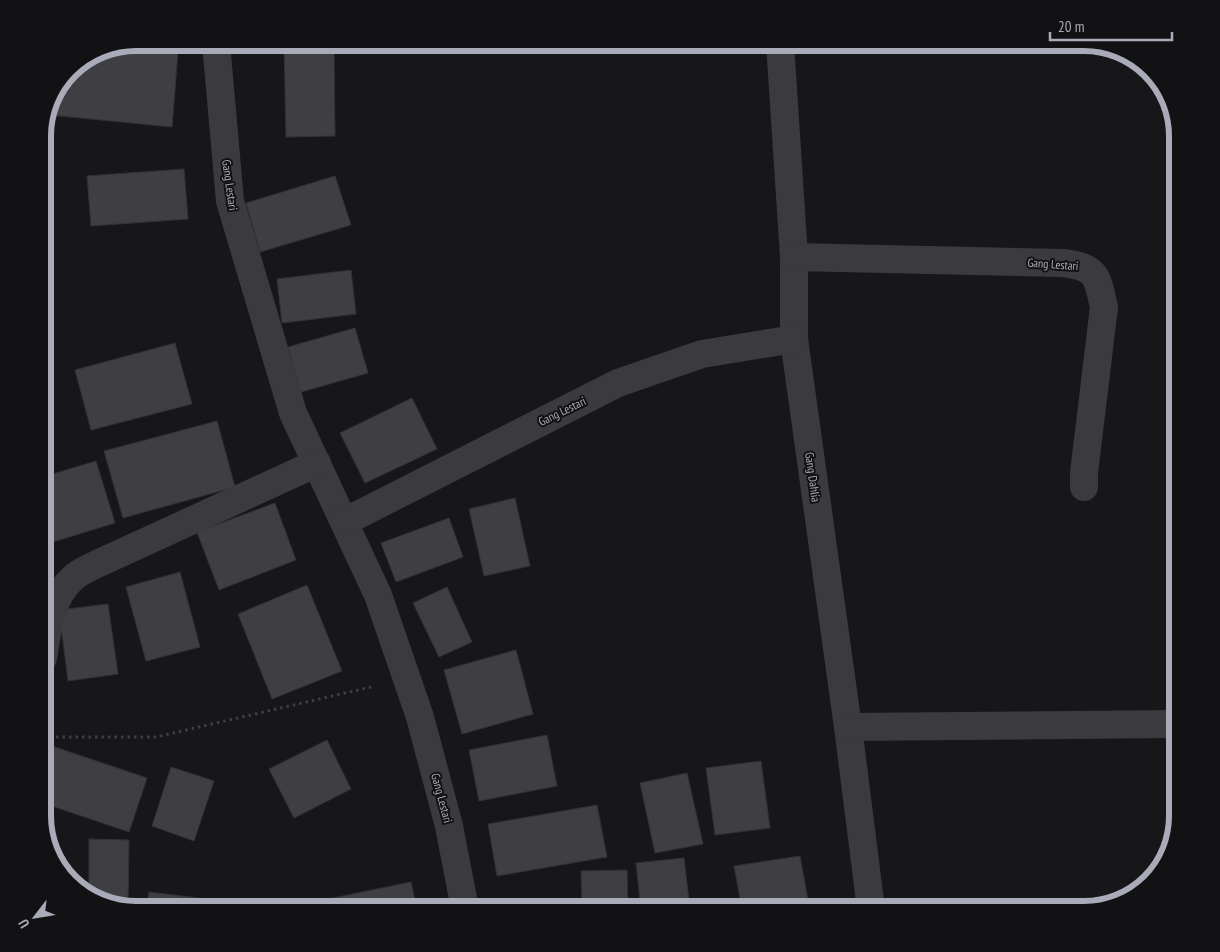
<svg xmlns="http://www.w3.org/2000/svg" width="1220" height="952" font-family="'PT Sans Narrow',sans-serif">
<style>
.building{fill:#3f3f43;stroke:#323135}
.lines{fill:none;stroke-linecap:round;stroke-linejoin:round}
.path{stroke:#3e3f44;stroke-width:3;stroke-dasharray:2.5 4;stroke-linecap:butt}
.street{stroke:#3b3a3f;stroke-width:28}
.labels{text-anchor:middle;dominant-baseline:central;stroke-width:4;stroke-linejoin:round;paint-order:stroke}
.street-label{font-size:12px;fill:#aaabb8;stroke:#121214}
.rim{fill:none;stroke:#aaabb8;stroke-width:6}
</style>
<rect width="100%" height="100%" fill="#171719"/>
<g class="building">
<path d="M 284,43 L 334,43 L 335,136 L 286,137 Z"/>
<path d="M 125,47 L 178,52 L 172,127 L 50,115 L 52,95 L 74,66 Z"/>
<path d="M 184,169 L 188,219 L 91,226 L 87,176 Z"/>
<path d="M 335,176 L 351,225 L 260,252 L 246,203 Z"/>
<path d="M 351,270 L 356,314 L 282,323 L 277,279 Z"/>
<path d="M 355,328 L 368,373 L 301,392 L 288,347 Z"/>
<path d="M 175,343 L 192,404 L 91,430 L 75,370 Z"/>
<path d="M 412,398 L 437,449 L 365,483 L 340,433 Z"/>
<path d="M 217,421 L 235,487 L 123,518 L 104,451 Z"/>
<path d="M 96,461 L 115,523 L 43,545 L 43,477 Z"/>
<path d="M 515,498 L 530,566 L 484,576 L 469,509 Z"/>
<path d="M 275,503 L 296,560 L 219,590 L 197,532 Z"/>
<path d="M 449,518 L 463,557 L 396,582 L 381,543 Z"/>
<path d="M 180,572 L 200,647 L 146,661 L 126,587 Z"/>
<path d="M 307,585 L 342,671 L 272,699 L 238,614 Z"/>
<path d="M 447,587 L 472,642 L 439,657 L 413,603 Z"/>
<path d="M 108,604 L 118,674 L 68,681 L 59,610 Z"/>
<path d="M 516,650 L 533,714 L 462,734 L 444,670 Z"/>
<path d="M 547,735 L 557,786 L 479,801 L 469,750 Z"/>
<path d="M 327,740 L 351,789 L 294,818 L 269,769 Z"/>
<path d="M 43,743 L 147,778 L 129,832 L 43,803 Z"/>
<path d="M 761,761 L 770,828 L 715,835 L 706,768 Z"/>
<path d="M 171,767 L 214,781 L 194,841 L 152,826 Z"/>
<path d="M 687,773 L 703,844 L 655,853 L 640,783 Z"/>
<path d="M 597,805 L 607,857 L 497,876 L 488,824 Z"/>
<path d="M 89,839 L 129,840 L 128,907 L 89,893 Z"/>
<path d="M 800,856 L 808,900 L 742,909 L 734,866 Z"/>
<path d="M 684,858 L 690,909 L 641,909 L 636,863 Z"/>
<path d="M 627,870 L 628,909 L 582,909 L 581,871 Z"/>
<path d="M 411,882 L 417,909 L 290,909 L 289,907 Z"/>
<path d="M 149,892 L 198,898 L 197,909 L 147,909 Z"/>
</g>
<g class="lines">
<path class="path" d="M 43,737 L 156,737 L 371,687"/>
<g class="street">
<path d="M 216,43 L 230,201 L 293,413 L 378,595 L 420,717 L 449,826 L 465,909"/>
<path d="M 780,43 L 794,257 L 794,339 L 848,727 L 871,909"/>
<path d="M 794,257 L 1063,263 C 1097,267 1097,276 1104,307 L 1084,473 L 1084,487"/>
<path d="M 344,522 L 618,383 L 702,354 L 794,339"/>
<path d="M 43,658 C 48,630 50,598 73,578 C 79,572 89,568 97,564 L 317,463"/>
<path d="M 848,727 L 1177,724"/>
</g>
</g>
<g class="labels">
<g class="street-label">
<text transform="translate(230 185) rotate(82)">Gang Lestari</text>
<text transform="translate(1053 264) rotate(4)">Gang Lestari</text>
<text transform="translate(562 411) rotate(-26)">Gang Lestari</text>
<text transform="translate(813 477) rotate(82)">Gang Dahlia</text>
<text transform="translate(442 798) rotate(75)">Gang Lestari</text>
</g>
</g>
<path d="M0 0H1220V952H0ZM136 51H1084A85 85 0 0 1 1169 136V816A85 85 0 0 1 1084 901H136A85 85 0 0 1 51 816V136A85 85 0 0 1 136 51Z" fill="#121214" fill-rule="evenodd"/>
<path class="rim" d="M136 51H1084A85 85 0 0 1 1169 136V816A85 85 0 0 1 1084 901H136A85 85 0 0 1 51 816V136A85 85 0 0 1 136 51Z"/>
<g transform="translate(35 917) rotate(239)" stroke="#121214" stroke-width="4" paint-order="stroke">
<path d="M0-4L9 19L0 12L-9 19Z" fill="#aaabb8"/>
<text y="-8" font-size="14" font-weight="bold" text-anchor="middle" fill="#aaabb8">U</text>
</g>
<path d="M1050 32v8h122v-8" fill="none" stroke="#aaabb8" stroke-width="2.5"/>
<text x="1058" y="32" font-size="15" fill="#aaabb8" stroke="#121214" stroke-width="4" paint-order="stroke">20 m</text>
</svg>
